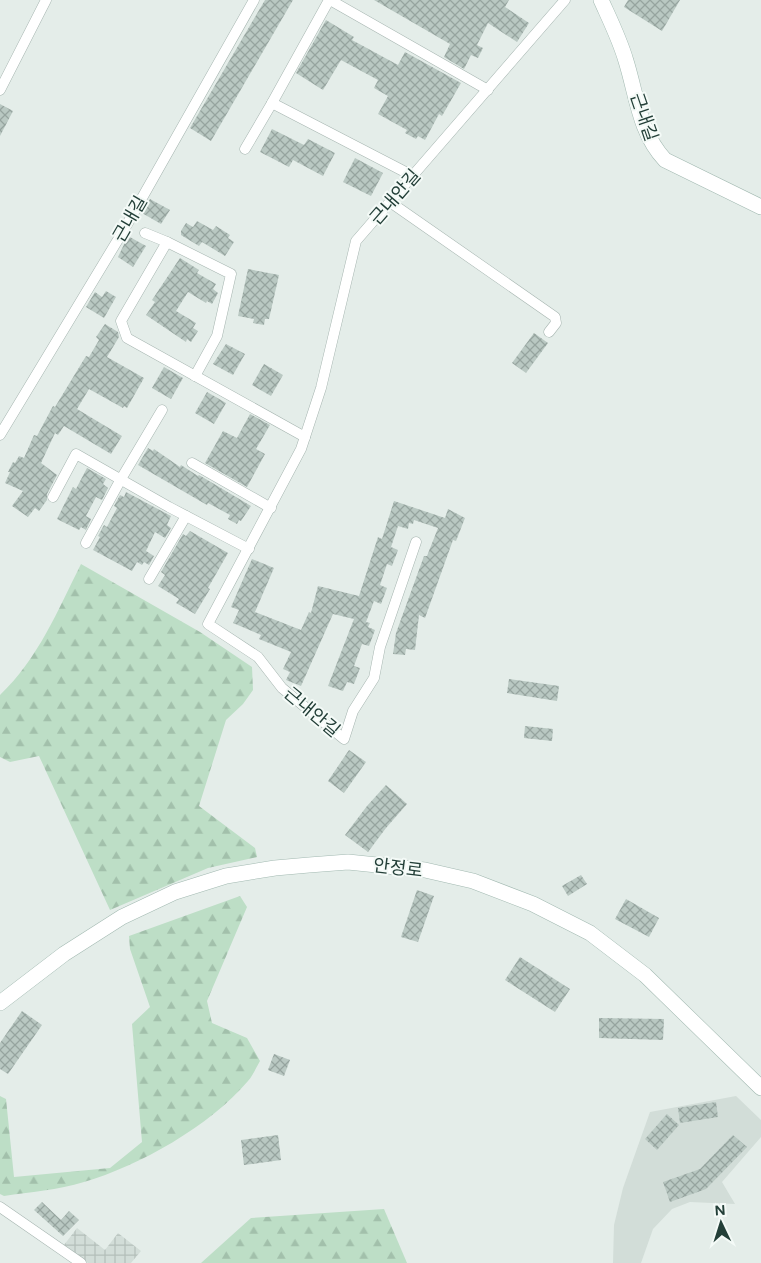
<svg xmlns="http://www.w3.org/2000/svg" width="761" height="1263" font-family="Figtree,'Noto Sans KR',sans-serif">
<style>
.built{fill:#d2ddd8}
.industrial{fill:url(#industrial-grid)}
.forest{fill:url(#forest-firs)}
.building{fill:url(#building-cross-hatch)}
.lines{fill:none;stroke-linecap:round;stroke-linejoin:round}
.street-casing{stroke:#a6b5b0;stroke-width:11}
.secondary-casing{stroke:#a2b9b1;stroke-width:16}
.street{stroke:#fff;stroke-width:10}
.secondary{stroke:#fff;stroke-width:15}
.labels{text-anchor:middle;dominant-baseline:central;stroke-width:4;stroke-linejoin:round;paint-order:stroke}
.street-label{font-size:18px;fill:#233f38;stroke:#f4faf7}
</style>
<defs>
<pattern id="industrial-grid" width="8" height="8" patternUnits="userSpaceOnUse" patternTransform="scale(1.25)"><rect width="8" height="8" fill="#d2ddd8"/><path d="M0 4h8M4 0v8" fill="none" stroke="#b4bfba"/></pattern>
<pattern id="forest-firs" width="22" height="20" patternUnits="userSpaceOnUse" patternTransform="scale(1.25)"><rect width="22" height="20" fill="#bddec6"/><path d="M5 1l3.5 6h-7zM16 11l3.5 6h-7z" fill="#a2c0ab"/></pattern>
<pattern id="building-cross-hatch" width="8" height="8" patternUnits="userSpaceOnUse" patternTransform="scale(1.25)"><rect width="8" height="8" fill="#b9c8c2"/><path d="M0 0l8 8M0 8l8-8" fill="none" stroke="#96a49f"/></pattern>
</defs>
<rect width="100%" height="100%" fill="#e4ede9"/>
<path class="built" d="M 736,1096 L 761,1120 L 761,1137 L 722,1182 L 735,1204 L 690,1202 L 672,1209 L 653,1229 L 641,1263 L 613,1263 L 614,1225 L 623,1188 L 650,1112 Z"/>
<path class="industrial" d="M 77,1228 L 105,1250 L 118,1233 L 141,1251 L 131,1263 L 88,1263 L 64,1245 Z"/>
<g class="forest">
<path d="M 81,564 L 200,632 L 252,667 L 253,690 L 243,704 L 226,720 L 199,806 L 255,848 L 257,857 L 208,868 L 110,910 L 39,756 L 10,762 L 0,757 L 0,695 C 38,659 58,610 81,564 Z"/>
<path d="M 240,896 L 247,907 L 207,1001 L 212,1023 L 247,1038 L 260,1061 C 256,1068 253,1075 248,1081 C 210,1126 139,1166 84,1182 C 58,1190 30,1192 4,1196 L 0,1194 L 0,1096 L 6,1099 L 14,1177 L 110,1168 L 142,1142 L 132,1024 L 150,1007 L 130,949 L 129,936 Z"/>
<path d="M 384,1209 L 407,1263 L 201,1263 L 251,1218 Z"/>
</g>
<g class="building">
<path d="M 265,0 L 293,0 L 211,141 L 190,128 Z"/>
<path d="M 374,0 L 509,0 L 505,7 L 529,23 L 517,42 L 488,23 L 477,45 L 483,48 L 478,58 L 471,55 L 464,69 L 444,57 L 450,44 Z"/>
<path d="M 628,0 L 680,0 L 662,31 L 624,7 Z"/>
<path d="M 326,20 L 354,37 L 352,40 L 398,65 L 405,52 L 461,83 L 442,116 L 439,114 L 425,140 L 418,136 L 416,139 L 405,133 L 407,130 L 378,114 L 388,96 L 374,88 L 378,80 L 341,60 L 323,90 L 296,73 Z"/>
<path d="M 0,104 L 13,111 L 0,136 Z"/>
<path d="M 272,129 L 304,145 L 308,139 L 335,153 L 323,176 L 293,160 L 289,167 L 260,152 Z"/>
<path d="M 355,158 L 383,173 L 371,196 L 343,182 Z"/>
<path d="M 150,199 L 170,210 L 161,224 L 142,213 Z"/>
<path d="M 197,221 L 213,230 L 216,226 L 230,235 L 228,238 L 234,242 L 225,256 L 202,242 L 199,246 L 181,235 L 181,231 L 186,223 L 193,227 Z"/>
<path d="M 128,236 L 146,246 L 133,267 L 118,257 Z"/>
<path d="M 180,258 L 199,270 L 197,273 L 216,284 L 213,289 L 218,293 L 212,304 L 207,301 L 206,303 L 188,292 L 176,311 L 196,323 L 193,328 L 198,331 L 191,342 L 187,339 L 186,342 L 146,315 L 155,302 L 152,300 Z"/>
<path d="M 248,269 L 279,275 L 269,319 L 265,319 L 264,325 L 253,323 L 254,319 L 238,316 Z"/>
<path d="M 106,291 L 116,297 L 104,318 L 86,307 L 95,292 L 102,297 Z"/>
<path d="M 105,324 L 118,332 L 119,337 L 107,357 L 144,378 L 127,408 L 124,406 L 123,408 L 89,389 L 77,409 L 122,436 L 111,454 L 64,426 L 58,435 L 55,433 L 41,463 L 57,475 L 47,494 L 47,500 L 39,511 L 35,508 L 28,517 L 12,506 L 23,491 L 5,483 L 10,472 L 8,472 L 13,462 L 15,463 L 19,456 L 24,458 L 34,435 L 37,436 L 53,406 L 55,407 L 86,356 L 89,357 L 99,340 L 96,337 Z"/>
<path d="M 534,333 L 548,343 L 526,373 L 512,363 Z"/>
<path d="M 226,344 L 245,354 L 233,375 L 213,364 Z"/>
<path d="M 264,364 L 283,375 L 271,396 L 252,385 Z"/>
<path d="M 164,367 L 183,378 L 171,399 L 152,388 Z"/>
<path d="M 207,392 L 226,403 L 214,424 L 195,413 Z"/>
<path d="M 250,414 L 270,425 L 256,449 L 265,454 L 247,487 L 205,463 L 223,431 L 237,438 Z"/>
<path d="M 148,448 L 153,451 L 154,449 L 180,467 L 181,465 L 198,476 L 199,475 L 251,506 L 241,521 L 239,520 L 237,524 L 228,519 L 230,515 L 208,503 L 207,505 L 138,465 Z"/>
<path d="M 87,468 L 106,479 L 103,484 L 108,488 L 102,500 L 96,497 L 86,516 L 91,519 L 86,530 L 81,527 L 79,530 L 57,519 L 73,487 L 76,489 Z"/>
<path d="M 126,492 L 171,516 L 167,525 L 171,528 L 165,538 L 155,532 L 146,551 L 154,556 L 149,565 L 144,562 L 142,565 L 137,562 L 132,571 L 93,550 L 100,537 L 98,536 L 104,525 L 107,527 L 117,508 L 114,506 L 120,495 L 124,497 Z"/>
<path d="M 394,501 L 445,518 L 448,509 L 465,518 L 456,541 L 453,540 L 425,618 L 419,615 L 415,650 L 406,649 L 405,655 L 393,654 L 396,633 L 424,556 L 427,556 L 438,528 L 414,520 L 413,524 L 409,523 L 408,529 L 398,526 L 391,547 L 398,550 L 392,566 L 387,564 L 380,585 L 387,588 L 381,604 L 374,601 L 366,622 L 370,623 L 368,627 L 375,630 L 369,646 L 362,644 L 354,666 L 360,668 L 354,684 L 347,682 L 343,691 L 328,686 L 354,619 L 333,614 L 301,686 L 286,680 L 290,672 L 283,669 L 291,652 L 259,639 L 261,635 L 233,623 L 239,610 L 231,607 L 252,559 L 274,568 L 255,612 L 301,630 L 309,612 L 311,613 L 318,586 L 359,596 L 378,537 L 382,539 Z"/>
<path d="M 190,531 L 228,553 L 208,588 L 210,589 L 195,614 L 176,603 L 179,599 L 158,586 L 165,575 L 161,572 L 183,534 L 186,536 Z"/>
<path d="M 509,679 L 559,686 L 557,701 L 507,693 Z"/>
<path d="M 525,726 L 553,729 L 552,741 L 524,738 Z"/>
<path d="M 349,750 L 366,762 L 344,793 L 328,781 Z"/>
<path d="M 386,785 L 407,804 L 386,828 L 368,852 L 345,835 L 367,806 Z"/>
<path d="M 581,875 L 587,884 L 568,896 L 562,886 Z"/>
<path d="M 417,890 L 434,896 L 418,942 L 401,937 Z"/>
<path d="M 626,899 L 659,918 L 649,937 L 615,919 Z"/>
<path d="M 520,957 L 570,989 L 555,1012 L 505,980 Z"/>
<path d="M 22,1011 L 42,1025 L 8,1074 L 0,1069 L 0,1043 Z"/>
<path d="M 599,1018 L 664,1019 L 663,1040 L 599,1038 Z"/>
<path d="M 274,1054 L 290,1060 L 284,1076 L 268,1070 Z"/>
<path d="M 716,1102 L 718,1117 L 680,1123 L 678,1108 Z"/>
<path d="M 667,1114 L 679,1125 L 657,1150 L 645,1139 Z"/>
<path d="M 278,1135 L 281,1160 L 244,1165 L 241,1140 Z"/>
<path d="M 733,1135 L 747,1147 L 706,1189 L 670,1202 L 663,1182 L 700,1169 Z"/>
<path d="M 42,1202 L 61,1220 L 69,1211 L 79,1220 L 63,1236 L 34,1210 Z"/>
</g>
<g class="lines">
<defs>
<g id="street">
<path d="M 329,0 L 272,103 L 413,176"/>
<path d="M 330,0 L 488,90"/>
<path d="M 0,90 L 46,0"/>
<path d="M 245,149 L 272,103"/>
<path d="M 390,202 L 555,317 L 556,323 L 549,332"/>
<path d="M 145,233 L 167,242 L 231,274 L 217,336 L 195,376"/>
<path d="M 167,242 L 121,321 L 127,338 L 305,437"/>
<path d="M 0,435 L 125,228 L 254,0"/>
<path d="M 192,463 L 271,508"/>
<path d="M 53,497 L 76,454 L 169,507 L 249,549"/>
<path d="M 416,542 L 380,647 L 374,678 L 353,711 L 344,739 L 282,688 L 258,657 L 208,624 L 301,449 L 321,388 L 356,241 L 565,0"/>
<path d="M 86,543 L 121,479 L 162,410"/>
<path d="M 149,579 L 186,516"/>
<path d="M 0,1207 L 81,1263"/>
</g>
<g id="secondary">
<path d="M 601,0 C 610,20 620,40 626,61 C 637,96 639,132 665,160 L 761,207"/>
<path d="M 0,1003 L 64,954 L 122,917 L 175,892 L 226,876 L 275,868 L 309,865 L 348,862 L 425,870 L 473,881 L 533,904 L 590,933 L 645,975 L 761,1088"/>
</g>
</defs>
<use href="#street" class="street-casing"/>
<use href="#secondary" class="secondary-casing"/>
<use href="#street" class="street"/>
<use href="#secondary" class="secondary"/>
</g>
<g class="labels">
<g class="street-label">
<text transform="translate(644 117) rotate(71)">근내길</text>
<text transform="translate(395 197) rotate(-49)">근내안길</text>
<text transform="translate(130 219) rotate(-60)">근내길</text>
<text transform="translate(312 712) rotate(40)">근내안길</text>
<text transform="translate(398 868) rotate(7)">안정로</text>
</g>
</g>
<g transform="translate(721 1223) rotate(356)" stroke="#f4faf7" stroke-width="4" paint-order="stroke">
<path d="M0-4L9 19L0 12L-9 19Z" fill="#233f38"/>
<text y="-8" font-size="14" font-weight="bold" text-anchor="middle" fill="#233f38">N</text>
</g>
</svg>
